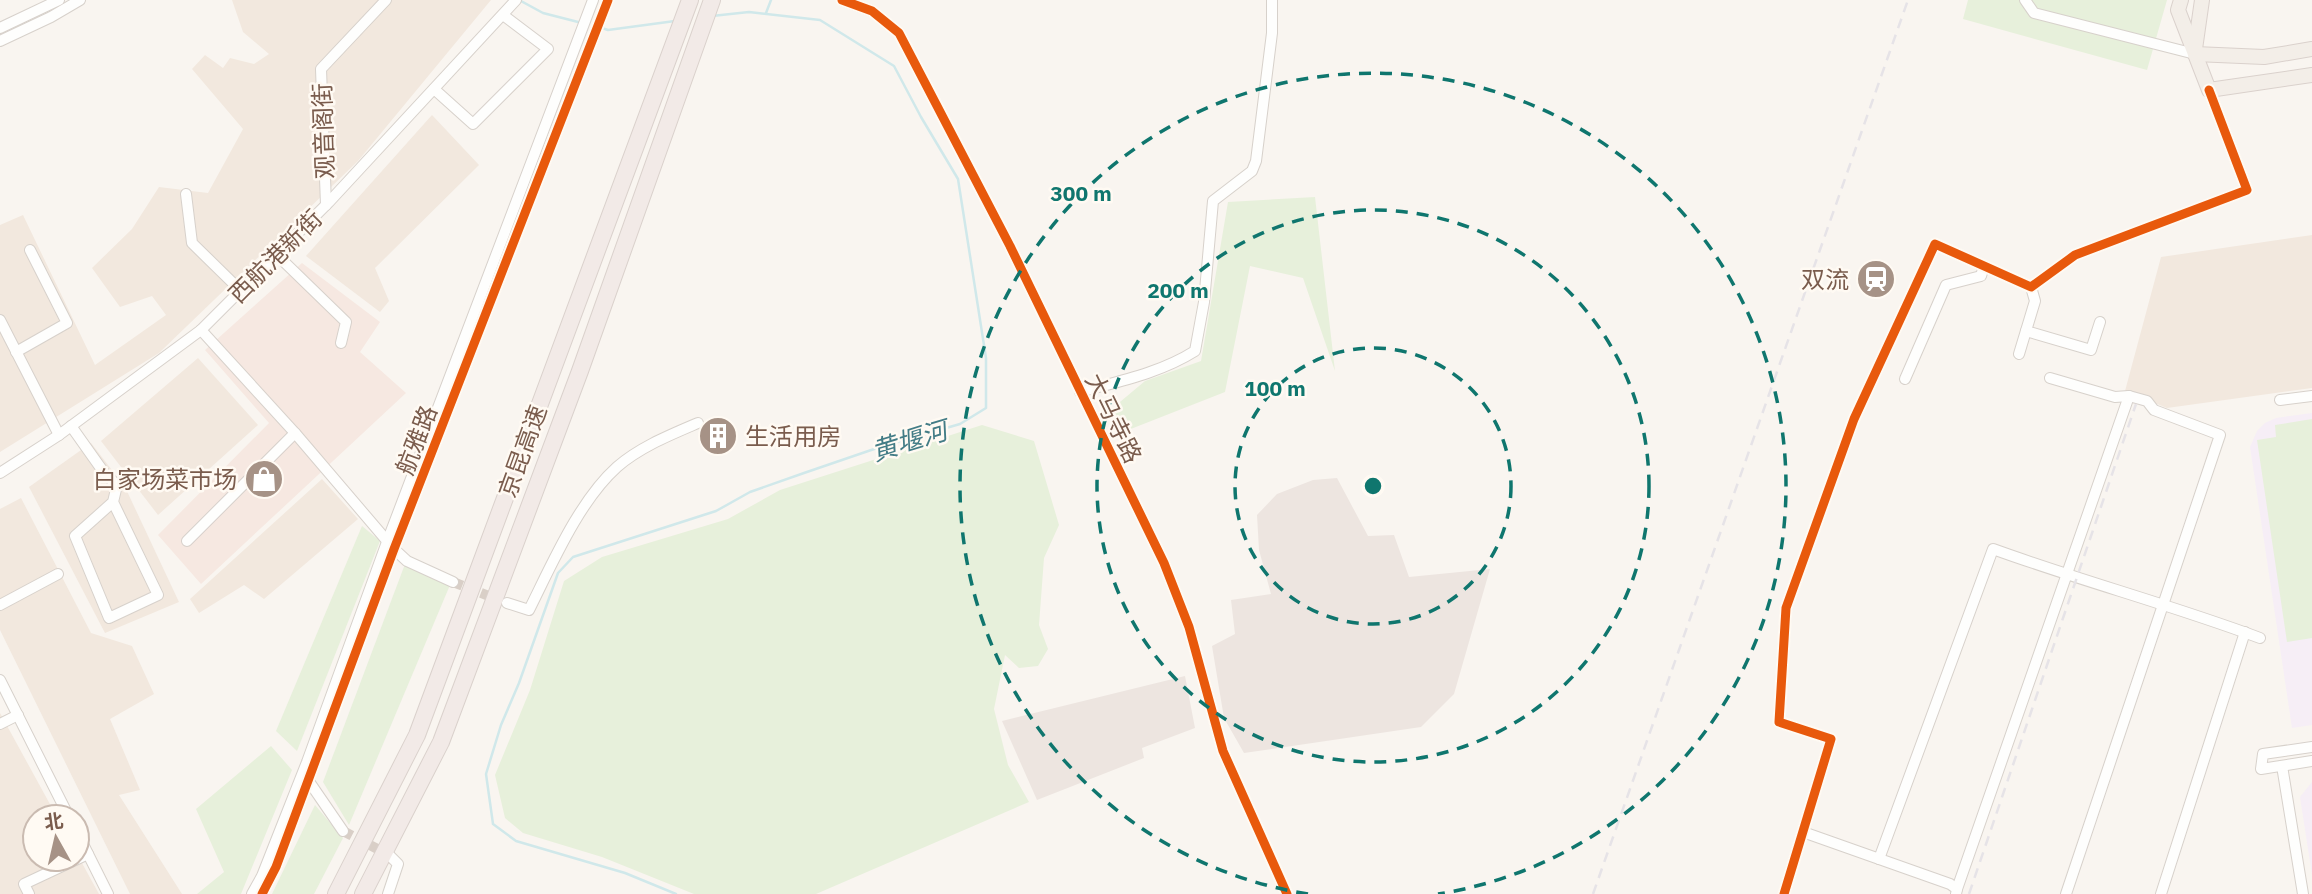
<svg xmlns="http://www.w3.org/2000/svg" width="2312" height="894" font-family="'IBM Plex Sans','Noto Sans SC',sans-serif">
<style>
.residential{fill:#f2e8de}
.commercial{fill:#f6e8e1}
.industrial{fill:#ede5e0}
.education{fill:#f6eef6}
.green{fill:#e7f0db}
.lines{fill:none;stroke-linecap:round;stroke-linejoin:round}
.stream{stroke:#d0e8ea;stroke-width:2.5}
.minor-tunnel{stroke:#d9cfc7;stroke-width:10;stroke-dasharray:10 5;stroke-linecap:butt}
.minor-casing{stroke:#d7d1cb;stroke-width:12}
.major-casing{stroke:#dad1cc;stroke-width:16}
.highway-casing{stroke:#dad1cc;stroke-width:18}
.minor{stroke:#fefefd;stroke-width:10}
.major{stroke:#f3eee8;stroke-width:14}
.highway{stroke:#f2eae7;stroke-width:16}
.rail{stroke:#e6e3e7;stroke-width:2.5;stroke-dasharray:10 7;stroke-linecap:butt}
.cycleway-casing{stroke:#fffaf3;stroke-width:13}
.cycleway{stroke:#e8590c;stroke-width:9}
.ring{fill:none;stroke:#0f766e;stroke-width:3.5;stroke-dasharray:12 9}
.labels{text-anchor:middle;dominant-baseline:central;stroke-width:5;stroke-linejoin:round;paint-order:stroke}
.street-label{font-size:24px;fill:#7a5c4d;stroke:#fffaf3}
.poi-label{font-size:24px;fill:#7a5c4d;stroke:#fffaf3;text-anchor:end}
.water-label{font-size:26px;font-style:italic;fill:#437c86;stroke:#fffaf3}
.centre{fill:#0f766e;stroke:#fffaf3;stroke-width:3.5}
.ring-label{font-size:21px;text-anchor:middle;font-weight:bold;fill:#0f766e;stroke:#fffaf3;stroke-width:5;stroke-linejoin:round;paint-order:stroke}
</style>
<rect width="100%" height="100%" fill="#f9f5f0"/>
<g class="residential">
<path d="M 232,0 L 491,0 L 358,161 L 159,353 L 0,452 L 0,225 L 23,215 L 95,365 L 166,315 L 152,296 L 120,307 L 92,268 L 132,229 L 159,187 L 208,193 L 243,129 L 192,69 L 205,55 L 223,68 L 230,58 L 254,64 L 269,54 L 243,32 Z"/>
<path d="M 432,115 L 479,165 L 375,268 L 389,301 L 380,312 L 306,256 Z"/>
<path d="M 2312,235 L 2312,388 L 2167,408 L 2125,391 L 2161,257 Z"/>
<path d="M 198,358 L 258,425 L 158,515 L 101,441 Z"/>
<path d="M 91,443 L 125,487 L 179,602 L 105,633 L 29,487 Z"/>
<path d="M 322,479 L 358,519 L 264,599 L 244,585 L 199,613 L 190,599 Z"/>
<path d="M 21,498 L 91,633 L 132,646 L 154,694 L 110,719 L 140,790 L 119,795 L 182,894 L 130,894 L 0,630 L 0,509 Z"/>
<path d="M 0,713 L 57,817 L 35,817 L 35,859 L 77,859 L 77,854 L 99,894 L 0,894 Z"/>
</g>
<path class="commercial" d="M 302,263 L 380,322 L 360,352 L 406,393 L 201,584 L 158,535 L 269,423 L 205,350 Z"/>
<g class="industrial">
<path d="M 1337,478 L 1368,536 L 1394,535 L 1409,577 L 1490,569 L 1454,694 L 1421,727 L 1244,753 L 1224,718 L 1212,646 L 1235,634 L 1231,600 L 1271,594 L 1259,550 L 1257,515 L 1277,494 L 1313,480 Z"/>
<path d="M 1185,676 L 1195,728 L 1142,748 L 1144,758 L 1037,800 L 1002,721 Z"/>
</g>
<g class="education">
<path d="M 2312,413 L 2312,725 L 2292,728 L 2250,447 L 2257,431 L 2265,423 L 2276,418 Z"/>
<path d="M 2312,782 L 2312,875 L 2300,797 Z"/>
</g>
<g class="green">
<path d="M 1968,0 L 2167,0 L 2147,70 L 1963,19 Z"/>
<path d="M 1315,197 L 1335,371 L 1303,278 L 1250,266 L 1225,392 L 1118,434 L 1108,412 L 1145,381 L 1201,361 L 1228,202 Z"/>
<path d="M 2312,419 L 2312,638 L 2287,642 L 2257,440 L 2276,437 L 2275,425 Z"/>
<path d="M 982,425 L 1034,441 L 1059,525 L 1044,558 L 1039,625 L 1048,649 L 1038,666 L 1019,668 L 1005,655 L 994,709 L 1008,765 L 1029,802 L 816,894 L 694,894 L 602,857 L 523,833 L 505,818 L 495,775 L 530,690 L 564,581 L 602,557 L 728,519 L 780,490 Z"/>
<path d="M 362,526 L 380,541 L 297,751 L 276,731 Z"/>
<path d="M 405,564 L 450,585 L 349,825 L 323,782 Z"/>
<path d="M 271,746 L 292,770 L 241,894 L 197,894 L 224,872 L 196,809 Z"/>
<path d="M 315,805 L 343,838 L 314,894 L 272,894 Z"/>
</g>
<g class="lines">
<g class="stream">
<path d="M 519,0 L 543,13 L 582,23"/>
<path d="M 766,13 L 771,0"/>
<path d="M 602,28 L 608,30 L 675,21"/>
<path d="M 676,894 L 625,873 L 516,841 L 493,824 L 486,774 L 501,725 L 519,683 L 558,573 L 573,557 L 716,511 L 750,492 L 804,473 L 880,447 L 960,424 L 986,408 L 986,358 L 958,179 L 921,117 L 894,66 L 820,20 L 749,12 L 712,16"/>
</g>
<g class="minor-tunnel">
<path d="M 453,582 L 499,600"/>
<path d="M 343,831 L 387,854"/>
</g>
<defs>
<g id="minor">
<path d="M 842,0 L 872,11 L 899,33 L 1010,246 L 1164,563 L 1189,627 L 1223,751 L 1287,894"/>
<path d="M 2025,0 L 2034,13 L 2195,54"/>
<path d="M 0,28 L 59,0"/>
<path d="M 0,41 L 51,17 L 80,0"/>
<path d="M 434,89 L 473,124 L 548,49 L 503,15"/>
<path d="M 186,194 L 192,243 L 241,291"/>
<path d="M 326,205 L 321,69 L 386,0"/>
<path d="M 277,255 L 346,322 L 341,343"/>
<path d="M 0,320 L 59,435"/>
<path d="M 201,330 L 295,433 L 394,549 L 407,561 L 453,582"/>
<path d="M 2026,331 L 2091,350 L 2100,322"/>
<path d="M 16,352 L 67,323 L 30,250"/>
<path d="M 2019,354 L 2035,301 L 2031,287"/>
<path d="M 2050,378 L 2115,397 L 2129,396 L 2147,401 L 2154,410 L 2220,435 L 2066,894"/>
<path d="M 1905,379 L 1946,285 L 1981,276 L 1984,266"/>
<path d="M 1080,392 C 1120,381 1160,373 1195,351 L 1204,302 L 1213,201 L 1252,171 L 1256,161 L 1272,33 L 1272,0"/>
<path d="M 2280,400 L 2312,396"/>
<path d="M 71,426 L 105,474 L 117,485 L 113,502 L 158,595 L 109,618 L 75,536 L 113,502"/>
<path d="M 0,473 L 59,435 L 201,330 L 329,202 L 516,0"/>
<path d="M 187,541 L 295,433"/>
<path d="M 507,603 L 529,610 C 552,564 579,501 617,467 C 640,447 670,435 698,423"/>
<path d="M 0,605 L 58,574"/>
<path d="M 0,680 L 69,817"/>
<path d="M 0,724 L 18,715"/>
<path d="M 2312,747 L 2263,754 L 2261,769 L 2312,761"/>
<path d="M 2282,766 L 2303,894"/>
<path d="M 307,783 L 308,780 L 343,831"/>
<path d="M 77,832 L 108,894"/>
<path d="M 1803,832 L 1950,884 L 1957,889 L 1956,894"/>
<path d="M 1879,859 L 1993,549 C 2081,581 2172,605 2260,638"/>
<path d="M 1957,889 L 2129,396"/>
<path d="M 29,894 L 24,884 L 88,854"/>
<path d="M 252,894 L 262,876 L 307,762 L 387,542 L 593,0"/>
<path d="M 262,894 L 276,867 L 394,549 L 608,0"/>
<path d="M 388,894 L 398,864 L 390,856"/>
<path d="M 1784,894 L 1831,739 L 1779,722 L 1786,608 L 1854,419 L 1935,244 L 2031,287 L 2075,255 L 2247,190 L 2209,90"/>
<path d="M 2161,894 L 2245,632"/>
</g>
<g id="major">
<path d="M 2181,0 L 2178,10 L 2209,90 L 2312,75"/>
<path d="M 2195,49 L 2202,0"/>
<path d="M 2195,54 L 2264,57 L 2312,49"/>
</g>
<g id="highway">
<path d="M 336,894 L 417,735 L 690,0"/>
<path d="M 363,894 L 441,742 L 580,371 L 712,0"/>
</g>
</defs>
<use href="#minor" class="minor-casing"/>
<use href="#major" class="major-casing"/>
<use href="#highway" class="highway-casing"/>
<use href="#minor" class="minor"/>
<use href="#major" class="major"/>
<use href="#highway" class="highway"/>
<g class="rail">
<path d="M 1593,894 L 1908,0"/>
<path d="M 1969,894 L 2136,404"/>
</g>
<defs>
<g id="cycleway">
<path d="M 842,0 L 872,11 L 899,33 L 1010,246 L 1164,563 L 1189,627 L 1223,751 L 1287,894"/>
<path d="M 262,894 L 276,867 L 394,549 L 608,0"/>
<path d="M 1784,894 L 1831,739 L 1779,722 L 1786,608 L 1854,419 L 1935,244 L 2031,287 L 2075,255 L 2247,190 L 2209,90"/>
</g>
</defs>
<use href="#cycleway" class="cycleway-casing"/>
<use href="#cycleway" class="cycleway"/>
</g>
<g class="ring">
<circle cx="1373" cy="486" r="138"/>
<circle cx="1373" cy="486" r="276"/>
<path d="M1308 894A413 413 0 1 1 1438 894"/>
</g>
<defs>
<symbol id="station-disc" viewBox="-11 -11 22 22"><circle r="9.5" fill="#a69286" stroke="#fffaf3"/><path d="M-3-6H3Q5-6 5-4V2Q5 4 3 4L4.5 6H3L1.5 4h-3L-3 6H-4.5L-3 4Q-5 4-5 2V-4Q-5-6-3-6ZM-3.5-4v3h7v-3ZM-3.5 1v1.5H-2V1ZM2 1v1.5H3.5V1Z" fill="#fff"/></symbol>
<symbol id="building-disc" viewBox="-11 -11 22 22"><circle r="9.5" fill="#a69286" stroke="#fffaf3"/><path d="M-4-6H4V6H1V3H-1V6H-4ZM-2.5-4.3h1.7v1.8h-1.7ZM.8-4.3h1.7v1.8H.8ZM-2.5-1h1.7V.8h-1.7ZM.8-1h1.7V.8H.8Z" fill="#fff"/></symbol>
<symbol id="shop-disc" viewBox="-11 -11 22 22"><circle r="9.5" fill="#a69286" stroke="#fffaf3"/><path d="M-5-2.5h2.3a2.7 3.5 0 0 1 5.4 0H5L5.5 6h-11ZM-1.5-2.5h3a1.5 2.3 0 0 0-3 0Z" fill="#fff"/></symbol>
</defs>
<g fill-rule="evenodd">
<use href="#station-disc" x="1854" y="257" width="44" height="44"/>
<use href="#building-disc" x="696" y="414" width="44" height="44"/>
<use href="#shop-disc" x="242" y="457" width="44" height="44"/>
</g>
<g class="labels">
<g class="street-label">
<text transform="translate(323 131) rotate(-92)">观音阁街</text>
<text transform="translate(275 256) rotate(-45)">西航港新街</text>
<text transform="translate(1114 418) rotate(64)">大马寺路</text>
<text transform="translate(416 440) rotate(-69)">航雅路</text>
<text transform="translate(522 451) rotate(-70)">京昆高速</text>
</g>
<g class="poi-label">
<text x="1849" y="279">双流</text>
<text x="745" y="436" text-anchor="start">生活用房</text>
<text x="237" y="479">白家场菜市场</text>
</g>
<g class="water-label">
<text transform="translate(909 440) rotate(-17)">黄堰河</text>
</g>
</g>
<circle cx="1373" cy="486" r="10" class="centre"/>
<g class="ring-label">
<text x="1081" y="201">300 m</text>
<text x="1178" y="298">200 m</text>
<text x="1275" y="396">100 m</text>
</g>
<g transform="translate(56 838) rotate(352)"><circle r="33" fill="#fffaf3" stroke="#cabbb1" stroke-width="2"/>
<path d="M0-5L12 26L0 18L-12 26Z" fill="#a69286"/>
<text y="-10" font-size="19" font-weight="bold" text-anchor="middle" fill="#7a5c4d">北</text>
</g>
</svg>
